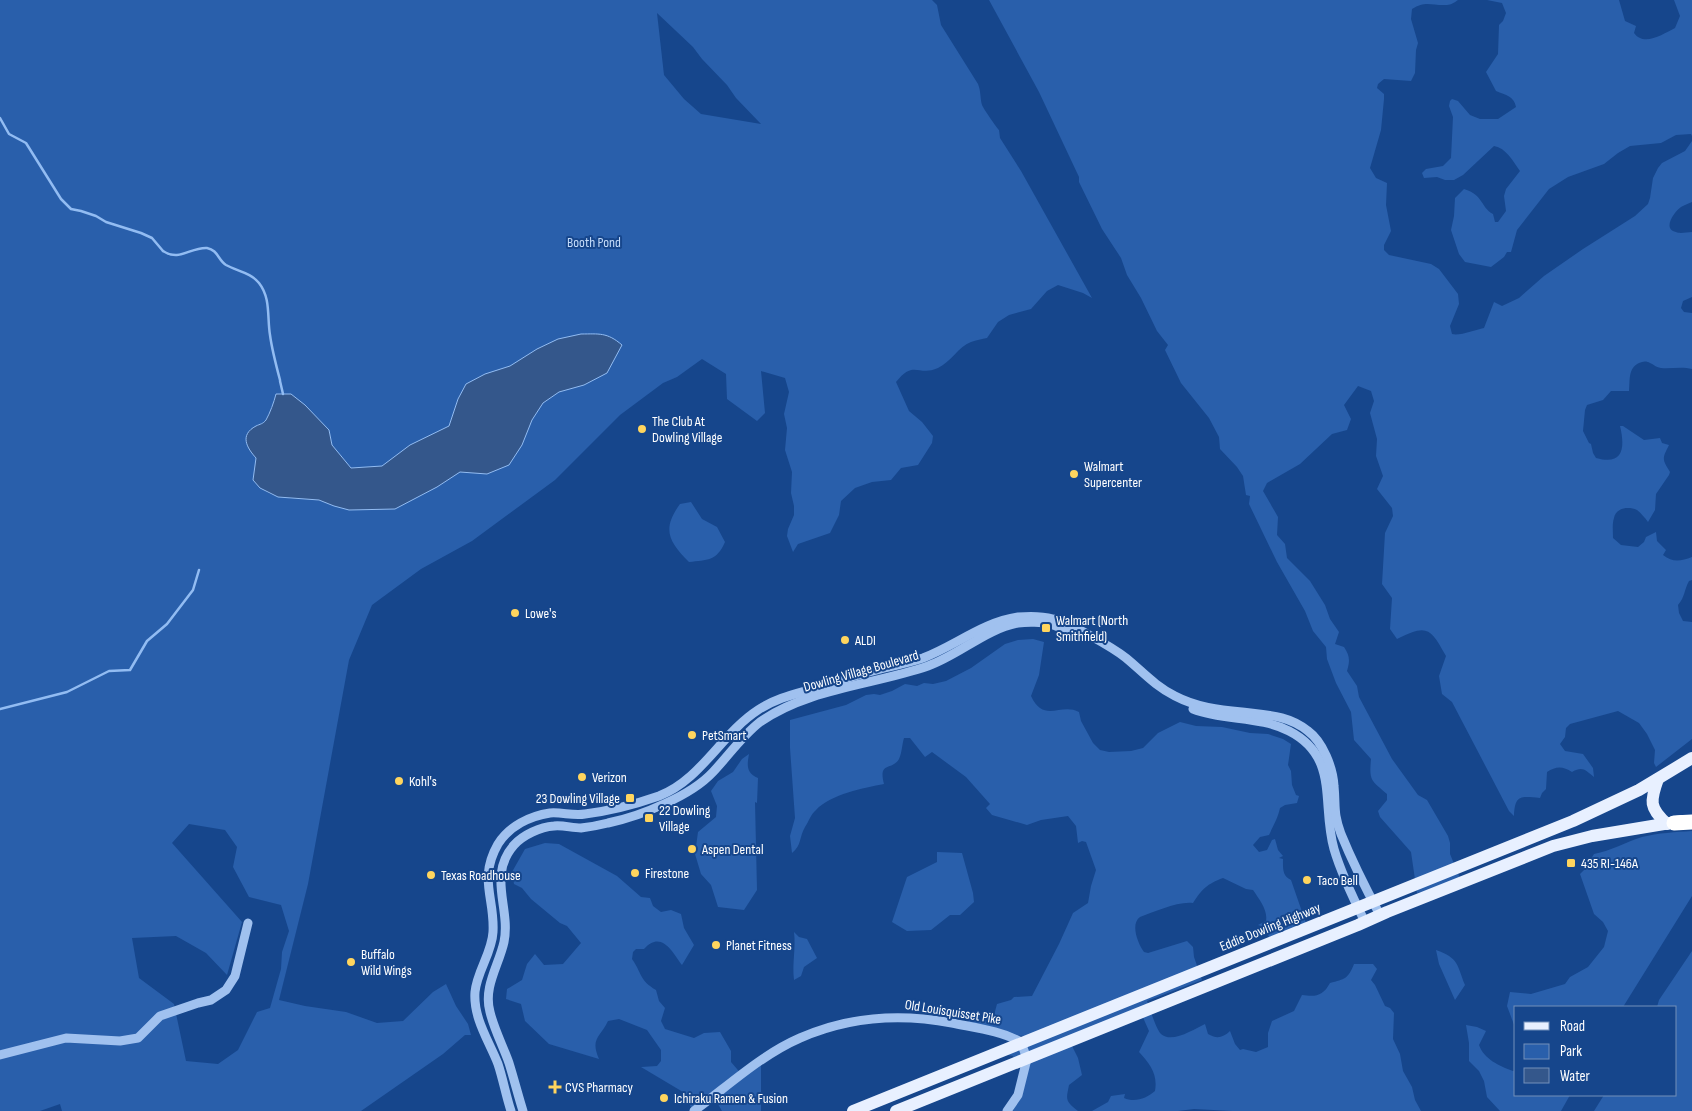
<svg xmlns="http://www.w3.org/2000/svg" width="1692" height="1111" font-family="'Sofia Sans Condensed',sans-serif">
<style>
.green{fill:#295fab;fill-rule:evenodd}
.water{fill:#34578b;stroke:#92bcf2}
.lines{fill:none;stroke-linecap:round;stroke-linejoin:round}
.stream{stroke:#92bcf2;stroke-width:2.5}
.minor{stroke:#a0c1ef;stroke-width:9}
.major{stroke:#e8f0ff;stroke-width:12}
.highway{stroke:#fff;stroke-width:15}
.poi-dot{fill:#ffd55e;stroke:#16468c;stroke-width:2}
.labels{text-anchor:middle;dominant-baseline:central;stroke-width:4;stroke-linejoin:round;paint-order:stroke}
.park-label{font-size:14px;fill:#c6ddfb;stroke:#16468c}
.poi-label{font-size:14px;fill:#fff;stroke:#16468c;text-anchor:start}
.street-label{font-size:14px;fill:#fff;stroke:#16468c}
</style>
<rect width="100%" height="100%" fill="#16468c"/>
<g class="green">
<path d="M 0,0 L 932,0 L 937,5 L 941,25 L 978,84 C 981,91 980,98 982,105 C 983,108 997,128 999,130 L 1000,138 L 1021,171 L 1092,298 L 1083,293 L 1058,285 L 1047,291 L 1031,309 L 1009,315 L 998,322 L 987,338 C 982,339 976,340 971,342 C 958,347 951,362 938,368 C 918,377 914,359 896,382 L 909,411 L 922,422 L 933,436 L 932,443 L 918,465 L 901,468 L 891,480 L 872,482 L 855,488 L 841,501 L 839,515 L 830,533 L 798,544 L 793,552 L 787,536 L 788,529 L 794,515 L 794,506 L 791,493 L 792,472 L 785,450 L 787,428 L 784,414 L 789,392 L 785,378 L 761,371 L 765,413 L 757,421 L 727,399 L 726,374 L 702,359 L 677,377 L 663,383 L 620,415 L 555,480 L 472,541 L 421,569 L 372,605 L 349,660 L 308,884 L 279,1000 L 305,1006 L 346,1012 L 377,1023 L 403,1021 L 433,992 L 446,984 L 456,1006 L 468,1024 L 471,1035 L 465,1035 L 443,1054 L 361,1111 L 62,1111 L 60,1104 L 40,1111 L 0,1111 ZM 657,13 L 693,47 L 702,59 L 727,85 L 736,98 L 761,124 L 701,114 L 684,99 L 664,75 ZM 276,394 L 329,430 L 332,445 L 351,468 L 384,466 L 374,510 C 361,510 348,510 335,506 C 329,504 323,500 317,500 C 289,496 274,504 253,480 L 256,458 L 246,437 C 250,429 255,429 262,424 C 268,420 274,402 276,394 ZM 189,824 L 225,830 L 237,847 L 233,867 L 249,897 L 281,905 L 289,931 L 282,952 L 281,969 L 270,1008 L 257,1012 L 238,1050 L 218,1064 L 186,1061 L 174,1004 L 139,978 L 132,938 L 176,936 L 206,953 L 227,975 L 242,922 L 172,843 Z"/>
<path d="M 989,0 L 1458,0 C 1455,2 1451,5 1447,5 C 1432,6 1426,0 1412,9 L 1411,19 L 1418,43 L 1416,50 L 1415,73 L 1411,81 L 1384,79 L 1378,84 L 1377,88 L 1384,94 L 1384,99 L 1381,130 L 1370,168 L 1376,178 L 1387,183 L 1386,205 L 1391,231 L 1384,245 L 1384,250 L 1389,255 L 1431,264 L 1439,269 L 1458,294 L 1459,304 L 1450,326 L 1452,334 C 1460,336 1475,330 1484,328 L 1494,302 L 1502,306 L 1519,298 L 1544,276 L 1583,249 L 1635,216 L 1648,204 L 1650,198 L 1653,178 L 1658,168 L 1662,163 L 1685,151 L 1692,141 L 1692,202 C 1688,204 1684,205 1681,207 C 1674,212 1662,229 1676,232 C 1680,234 1687,232 1692,232 L 1692,297 L 1683,301 L 1681,308 L 1684,312 L 1692,313 L 1692,369 C 1682,366 1671,369 1661,368 C 1655,367 1655,365 1650,363 C 1647,361 1643,361 1639,363 C 1628,368 1630,380 1629,391 L 1611,391 L 1603,400 L 1587,405 L 1585,410 L 1583,431 L 1589,443 L 1591,444 L 1593,453 L 1596,458 C 1624,466 1625,447 1620,426 L 1623,426 L 1644,440 L 1660,438 L 1662,443 L 1669,445 C 1662,459 1662,459 1670,472 L 1669,475 L 1656,494 L 1655,510 L 1648,522 C 1645,518 1641,513 1637,510 C 1628,506 1616,508 1614,518 C 1612,524 1613,531 1613,538 L 1621,545 L 1638,547 L 1644,542 L 1646,537 L 1656,532 L 1657,541 L 1666,550 L 1663,555 C 1673,563 1681,561 1692,557 L 1692,580 L 1689,581 C 1684,590 1685,597 1678,605 L 1679,613 L 1683,621 L 1692,622 L 1692,739 L 1656,767 L 1654,763 L 1655,750 L 1647,734 L 1639,723 L 1618,711 L 1570,724 L 1566,728 L 1565,737 L 1560,744 L 1565,751 L 1583,754 L 1593,768 L 1594,777 C 1585,770 1583,766 1572,772 C 1563,766 1556,766 1547,772 L 1546,789 L 1542,793 L 1540,798 C 1520,796 1515,795 1514,816 L 1509,811 L 1452,702 L 1442,694 L 1439,676 L 1446,656 C 1430,627 1427,624 1397,639 L 1390,629 L 1392,598 L 1382,584 L 1385,533 L 1393,516 L 1392,508 L 1377,489 L 1383,476 L 1376,456 L 1377,439 L 1370,413 L 1374,401 L 1371,391 L 1358,386 L 1344,405 L 1351,419 L 1347,430 L 1332,434 L 1300,464 L 1267,483 L 1263,491 L 1278,517 L 1277,535 L 1285,544 L 1287,558 L 1310,581 L 1325,605 L 1330,619 L 1339,632 L 1335,644 L 1344,647 C 1350,656 1350,661 1347,671 L 1357,686 L 1359,697 L 1392,759 L 1418,795 L 1427,800 L 1448,836 L 1450,843 L 1450,854 L 1462,883 L 1417,893 L 1411,852 L 1380,817 L 1378,811 L 1387,800 L 1387,794 C 1371,780 1369,781 1371,759 L 1354,740 L 1351,712 L 1336,683 L 1327,659 L 1326,647 L 1313,631 L 1305,611 L 1277,562 L 1249,504 L 1250,496 L 1246,495 L 1243,476 L 1237,467 L 1220,449 L 1219,437 L 1209,418 L 1181,383 L 1165,350 L 1168,345 L 1157,331 L 1141,298 L 1127,275 L 1121,258 L 1102,229 L 1079,182 L 1079,177 L 1039,92 Z"/>
<path d="M 1487,0 L 1619,0 L 1625,21 L 1636,26 L 1634,33 C 1644,47 1663,34 1675,28 L 1680,16 L 1674,0 L 1692,0 L 1692,136 L 1691,134 L 1676,135 L 1661,143 L 1630,146 L 1618,153 L 1604,164 L 1568,177 L 1549,189 L 1517,230 L 1511,252 L 1507,252 L 1504,257 L 1491,267 L 1465,262 L 1459,254 L 1451,230 L 1454,216 L 1455,198 L 1464,189 C 1484,195 1480,207 1493,214 L 1495,222 L 1498,222 L 1506,211 L 1504,196 L 1506,189 L 1520,171 C 1513,161 1506,148 1494,146 L 1463,175 L 1454,180 L 1445,180 L 1437,177 L 1424,178 L 1422,173 L 1426,169 L 1443,166 L 1451,158 L 1453,117 L 1449,106 L 1450,101 L 1452,99 L 1458,101 L 1470,115 L 1480,119 L 1498,119 L 1516,107 C 1514,96 1506,95 1496,91 L 1486,72 L 1498,54 L 1499,25 L 1503,21 L 1506,13 L 1502,3 Z"/>
<path d="M 691,502 L 702,519 L 717,527 L 725,542 C 717,561 707,560 689,562 C 668,541 662,529 680,504 Z"/>
<path d="M 1033,639 L 1044,642 L 1039,675 L 1031,696 C 1044,724 1061,702 1079,712 L 1081,721 L 1093,743 L 1100,750 L 1109,752 L 1131,751 L 1143,748 L 1158,733 L 1180,722 L 1196,726 L 1222,727 L 1250,733 L 1268,734 L 1283,739 L 1291,744 L 1288,765 L 1291,771 L 1292,785 L 1296,795 L 1299,796 L 1297,803 L 1285,805 L 1280,808 C 1278,818 1273,826 1269,835 L 1260,837 L 1253,845 L 1259,852 L 1267,850 L 1272,840 L 1275,839 L 1278,850 L 1283,856 L 1279,858 L 1283,859 C 1283,868 1282,876 1291,880 L 1308,929 L 1272,943 L 1264,927 L 1258,925 L 1266,921 C 1268,910 1259,899 1253,890 L 1246,889 L 1223,878 C 1207,884 1202,889 1193,903 C 1178,901 1154,912 1140,917 C 1130,924 1138,944 1144,952 L 1148,953 L 1187,941 L 1193,947 L 1194,957 L 1202,980 L 1147,1001 C 1150,1009 1156,1029 1161,1034 C 1172,1044 1194,1029 1205,1024 L 1208,1034 C 1216,1039 1223,1038 1230,1031 L 1235,1044 L 1240,1050 L 1243,1049 L 1256,1052 L 1268,1047 L 1268,1033 L 1272,1021 L 1294,1011 L 1302,995 C 1316,997 1323,996 1330,983 C 1345,979 1348,979 1354,964 L 1373,964 L 1377,969 L 1371,980 L 1375,985 L 1385,1006 L 1390,1008 L 1394,1013 L 1393,1039 L 1400,1054 L 1403,1071 L 1412,1087 L 1415,1100 L 1421,1111 L 1232,1111 L 1194,1109 L 1178,1111 L 1092,1111 L 1108,1102 L 1111,1096 L 1125,1094 L 1124,1098 C 1135,1103 1147,1098 1155,1091 C 1158,1074 1150,1064 1139,1052 L 1149,1031 L 1141,1013 L 1070,1042 L 1078,1058 L 1082,1075 L 1069,1085 C 1066,1100 1065,1101 1078,1111 L 1013,1111 L 1024,1087 L 1028,1062 L 1015,1062 L 1013,1056 L 998,1053 L 1026,1036 L 991,1034 L 967,1026 L 969,1019 L 993,1019 L 997,1004 L 1011,1000 L 1014,997 L 1032,996 L 1059,944 L 1073,913 L 1088,903 L 1091,886 L 1096,870 L 1086,842 L 1082,841 L 1078,843 L 1076,826 L 1068,816 L 1041,820 L 1027,825 L 992,815 L 986,808 L 990,804 L 966,777 L 932,752 L 925,757 L 910,738 L 904,738 C 902,744 902,753 899,759 C 892,771 878,761 884,784 C 864,788 831,794 816,810 C 811,814 809,821 805,827 C 799,837 802,845 792,853 L 790,836 L 795,818 L 790,748 L 790,720 L 846,705 L 866,695 L 874,694 L 880,695 L 892,691 L 905,684 L 917,686 L 924,683 L 933,684 L 946,681 L 971,668 L 1005,644 L 1018,640 Z"/>
<path d="M 749,754 C 747,765 746,773 758,778 L 757,803 L 755,802 L 757,890 L 744,910 L 718,907 L 711,885 L 701,874 L 695,854 L 698,832 L 716,817 L 717,806 L 711,791 L 718,781 L 733,772 L 742,759 Z"/>
<path d="M 1692,831 L 1692,896 L 1623,1007 L 1516,1007 L 1516,1030 L 1507,1006 L 1510,992 L 1531,994 L 1565,984 L 1570,977 L 1588,967 L 1604,947 L 1608,931 L 1603,922 L 1594,914 L 1580,874 L 1585,869 L 1594,854 C 1611,851 1626,842 1642,837 C 1658,833 1676,832 1692,831 Z"/>
<path d="M 545,843 L 559,844 L 617,876 L 641,897 L 650,898 L 653,906 L 661,912 L 671,910 L 681,914 L 684,928 L 694,945 L 682,965 C 672,951 661,930 644,949 L 636,949 L 633,952 L 632,959 C 642,973 639,980 656,990 L 659,1001 L 665,1008 L 661,1021 L 665,1029 L 694,1038 L 704,1033 L 720,1032 L 731,1051 L 731,1062 L 743,1076 L 761,1064 L 761,1111 L 722,1111 L 715,1099 L 693,1111 L 683,1092 L 641,1067 L 657,1066 L 661,1061 L 661,1050 L 647,1030 L 619,1019 L 608,1021 C 600,1038 590,1038 599,1059 L 549,1044 L 525,1021 L 521,1004 L 506,999 L 507,989 L 522,980 L 527,964 L 535,954 L 544,965 L 563,964 L 581,943 L 567,926 L 560,923 L 531,899 L 522,888 L 514,884 L 512,872 L 525,849 Z"/>
<path d="M 937,852 L 962,853 L 973,893 L 974,902 L 960,915 L 950,915 L 931,930 L 907,931 L 892,922 L 907,877 L 937,862 Z"/>
<path d="M 794,932 L 799,937 L 807,939 L 817,958 L 804,967 L 801,976 L 794,980 C 792,963 796,948 794,932 Z"/>
<path d="M 1436,950 C 1459,958 1457,965 1465,985 L 1455,1000 L 1439,964 Z"/>
<path d="M 1692,951 L 1692,1111 L 1594,1111 L 1604,1095 L 1676,1095 L 1676,1007 L 1657,1007 L 1659,1000 Z"/>
<path d="M 1466,1025 L 1477,1027 L 1486,1031 L 1479,1045 C 1484,1059 1499,1066 1513,1071 L 1516,1070 L 1516,1095 L 1570,1095 L 1561,1111 L 1500,1111 L 1487,1097 L 1484,1081 L 1479,1071 L 1469,1061 L 1469,1043 Z"/>
</g>
<path class="water" d="M 581,334 C 599,334 607,332 622,345 L 607,373 L 584,385 L 559,392 L 543,403 L 532,420 L 522,445 L 509,465 L 487,474 L 460,472 L 437,487 L 395,509 L 349,510 L 334,506 L 319,500 L 278,497 L 260,488 L 253,480 L 256,458 C 247,448 239,435 256,426 C 260,424 263,424 266,420 C 270,413 274,402 276,394 L 291,394 L 305,405 L 329,430 L 332,445 L 351,468 L 382,466 L 410,445 L 449,426 L 458,399 L 466,384 L 485,374 L 510,366 L 537,349 L 558,339 Z"/>
<g class="lines">
<g class="stream">
<path d="M 0,118 L 9,134 L 26,143 L 61,199 L 71,209 L 81,211 L 96,216 L 106,222 L 141,233 L 152,238 L 163,251"/>
<path d="M 163,251 C 180,262 190,247 207,248 C 218,250 218,260 226,265 C 237,271 251,273 259,283 C 271,298 267,318 270,335 C 272,350 276,365 280,380"/>
<path d="M 280,381 L 283,394"/>
<path d="M 0,709 L 67,692 L 109,671 L 130,670 L 147,641 L 167,624 L 193,590 L 199,570"/>
</g>
<g class="minor">
<path d="M 1193,709 C 1224,721 1260,716 1289,731 C 1340,757 1321,804 1334,849 C 1341,873 1354,900 1365,922"/>
<path d="M 0,1055 L 66,1038 L 120,1041 L 138,1038 L 160,1016 L 198,1003 L 211,1000 L 226,990 L 235,976 L 248,923"/>
<path d="M 511,1111 C 506,1096 503,1079 498,1064 C 489,1041 473,1018 475,992 C 477,971 492,953 493,932 C 495,898 478,879 498,844 C 509,826 530,816 550,813 C 562,812 573,816 585,814 C 609,811 636,804 659,796 C 701,780 721,734 758,710 C 776,698 795,694 816,688 C 833,683 851,677 869,672 C 887,667 905,664 923,658 C 955,646 983,622 1018,617 C 1029,616 1042,616 1053,619 C 1070,623 1112,647 1126,658 C 1143,672 1155,686 1175,696 C 1196,707 1219,710 1242,712 C 1266,715 1289,715 1308,731 C 1323,742 1333,768 1334,786 C 1336,806 1333,813 1341,834 C 1352,861 1366,889 1380,915"/>
<path d="M 523,1111 C 518,1095 514,1079 509,1063 C 503,1046 494,1029 490,1012 C 483,987 499,965 504,942 C 511,908 487,876 514,845 C 523,835 540,827 554,826 C 563,825 572,828 581,828 C 590,827 600,825 608,823 C 627,819 647,812 664,804 C 682,796 700,786 713,772 C 729,755 742,736 760,722 C 809,688 873,685 928,666 C 959,655 986,629 1018,623 C 1027,622 1042,622 1050,624 C 1060,626 1070,633 1079,638"/>
<path d="M 694,1111 C 728,1086 761,1055 800,1038 C 850,1016 900,1013 952,1023 C 976,1028 1001,1031 1021,1042 L 1027,1059 L 1018,1095 L 1007,1111"/>
</g>
<g class="major">
<path d="M 1658,779 C 1650,801 1649,808 1667,824"/>
<path d="M 853,1111 L 1573,821 L 1639,790 L 1692,758"/>
<path d="M 896,1111 L 1358,925 L 1387,912 L 1553,846 L 1592,836 L 1682,821"/>
</g>
<path class="highway" d="M 1674,823 L 1692,822"/>
</g>
<g class="poi-dot">
<circle cx="642" cy="429" r="5"/>
<circle cx="1074" cy="474" r="5"/>
<circle cx="515" cy="613" r="5"/>
<rect x="1041" y="623" width="10" height="10" rx="2.5"/>
<circle cx="845" cy="640" r="5"/>
<circle cx="692" cy="735" r="5"/>
<circle cx="582" cy="777" r="5"/>
<circle cx="399" cy="781" r="5"/>
<rect x="625" y="793" width="10" height="10" rx="2.5"/>
<rect x="644" y="813" width="10" height="10" rx="2.5"/>
<circle cx="692" cy="849" r="5"/>
<rect x="1566" y="858" width="10" height="10" rx="2.5"/>
<circle cx="635" cy="873" r="5"/>
<circle cx="431" cy="875" r="5"/>
<circle cx="1307" cy="880" r="5"/>
<circle cx="716" cy="945" r="5"/>
<circle cx="351" cy="962" r="5"/>
<path d="M552.5 1079.5h5v5h5v5h-5v5h-5v-5h-5v-5h5z"/>
<circle cx="664" cy="1098" r="5"/>
</g>
<g class="labels">
<g class="park-label">
<text x="594" y="242">Booth Pond</text>
</g>
<g class="poi-label">
<text x="652" y="421">The Club At<tspan x="652" dy="16">Dowling Village</tspan></text>
<text x="1084" y="466">Walmart<tspan x="1084" dy="16">Supercenter</tspan></text>
<text x="525" y="613">Lowe's</text>
<text x="1056" y="620">Walmart (North<tspan x="1056" dy="16">Smithfield)</tspan></text>
<text x="855" y="640">ALDI</text>
<text x="702" y="735">PetSmart</text>
<text x="592" y="777">Verizon</text>
<text x="409" y="781">Kohl's</text>
<text x="620" y="798" text-anchor="end">23 Dowling Village</text>
<text x="659" y="810">22 Dowling<tspan x="659" dy="16">Village</tspan></text>
<text x="702" y="849">Aspen Dental</text>
<text x="1581" y="863">435 RI-146A</text>
<text x="645" y="873">Firestone</text>
<text x="441" y="875">Texas Roadhouse</text>
<text x="1317" y="880">Taco Bell</text>
<text x="726" y="945">Planet Fitness</text>
<text x="361" y="954">Buffalo<tspan x="361" dy="16">Wild Wings</tspan></text>
<text x="565" y="1087">CVS Pharmacy</text>
<text x="674" y="1098">Ichiraku Ramen &amp; Fusion</text>
</g>
<g class="street-label">
<text transform="translate(861 671) rotate(-16)">Dowling Village Boulevard</text>
<text transform="translate(1270 927) rotate(-22)">Eddie Dowling Highway</text>
<text transform="translate(953 1012) rotate(9)">Old Louisquisset Pike</text>
</g>
</g>
<rect x="1514" y="1006" width="162" height="90" fill="#16468c" stroke="#7390ba"/>
<rect x="1524" y="1022" width="25" height="8" fill="#e8f0ff" stroke="#7390ba"/>
<text x="1560" y="1031" font-size="15" fill="#ffffff">Road</text>
<rect x="1524" y="1044" width="25" height="15" fill="#295fab" stroke="#7390ba"/>
<text x="1560" y="1056" font-size="15" fill="#ffffff">Park</text>
<rect x="1524" y="1068" width="25" height="15" fill="#34578b" stroke="#7390ba"/>
<text x="1560" y="1081" font-size="15" fill="#ffffff">Water</text>
</svg>
